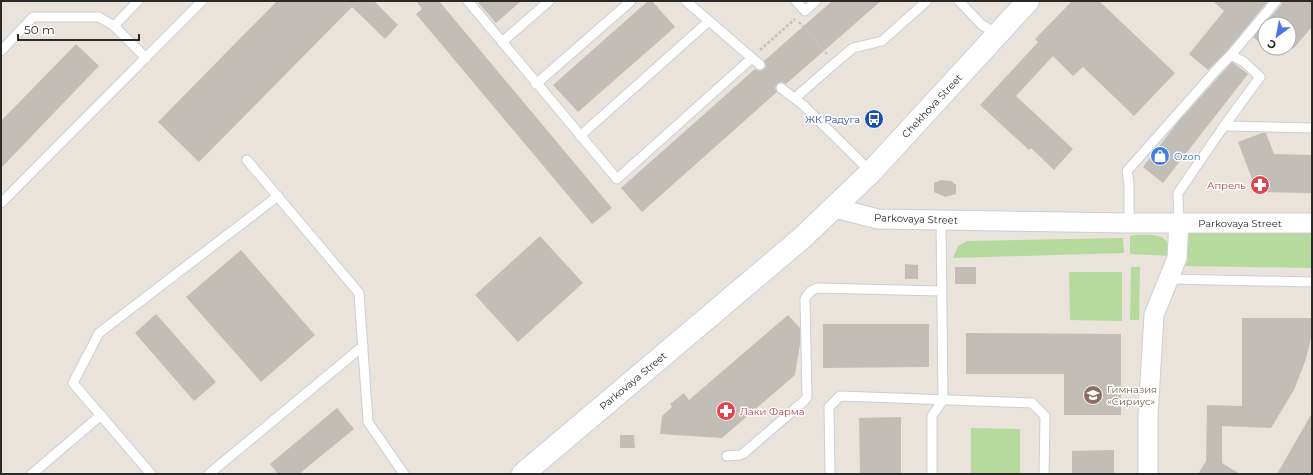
<svg xmlns="http://www.w3.org/2000/svg" width="1313" height="475" font-family="Montserrat,sans-serif">
<style>
.green{fill:#b6da9e}
.building{fill:#c2beb7}
.lines{fill:none;stroke-linecap:round;stroke-linejoin:round}
.service-casing{stroke:#caced9;stroke-width:11}
.minor-casing{stroke:#caced9;stroke-width:21}
.secondary-casing{stroke:#caced9;stroke-width:24}
.path{stroke:#c3c3c3;stroke-width:2.5;stroke-dasharray:3 2;stroke-linecap:butt}
.service{stroke:#fff;stroke-width:9}
.minor{stroke:#fff;stroke-width:19}
.secondary{stroke:#fff;stroke-width:22}
.labels{text-anchor:middle;dominant-baseline:central;stroke-width:3;stroke-linejoin:round;paint-order:stroke}
.street-label{font-size:10px;fill:#292929;stroke:#fff}
.transit-label{font-size:10px;fill:#164399;stroke:#fff;text-anchor:end}
.shop-label{font-size:10px;fill:#366cbe;stroke:#fff;text-anchor:start}
.health-label{font-size:10px;fill:#be3a42;stroke:#fff;text-anchor:end}
.education-label{font-size:10px;fill:#785e54;stroke:#fff;text-anchor:start}
</style>
<rect width="100%" height="100%" fill="#e9e3dc"/>
<g class="green">
<path d="M 1184,230 L 1312,232 L 1312,268 L 1182,266 Z"/>
<path d="M 1135,235 C 1145,235 1161,232 1168,243 C 1170,247 1171,252 1172,256 L 1130,254 L 1130,236 Z"/>
<path d="M 1123,238 L 1124,253 L 953,258 L 958,246 L 967,241 Z"/>
<path d="M 1131,267 L 1140,267 L 1139,320 L 1130,320 Z"/>
<path d="M 1069,272 L 1122,272 L 1122,321 L 1070,320 Z"/>
<path d="M 971,428 L 1020,429 L 1020,474 L 971,474 Z"/>
</g>
<g class="building">
<path d="M 277,1 L 374,1 L 398,25 L 385,39 L 352,7 L 199,162 L 158,122 Z"/>
<path d="M 416,1 L 439,1 L 612,208 L 592,224 L 416,14 L 422,9 Z"/>
<path d="M 477,1 L 521,1 L 496,23 Z"/>
<path d="M 648,1 L 652,1 L 675,27 L 578,112 L 553,85 Z"/>
<path d="M 832,1 L 881,1 L 786,84 L 781,82 L 777,84 L 775,88 L 777,92 L 642,212 L 621,188 L 755,69 L 759,71 L 764,69 L 766,66 L 764,61 Z"/>
<path d="M 1072,1 L 1099,1 L 1175,73 L 1134,116 L 1083,67 L 1073,76 L 1053,56 L 1016,96 L 1073,149 L 1054,170 L 1031,148 L 1029,150 L 980,105 L 1038,42 L 1035,39 Z"/>
<path d="M 1213,1 L 1268,1 L 1227,51 L 1208,70 L 1189,54 L 1224,11 Z"/>
<path d="M 1282,1 L 1312,1 L 1312,27 L 1293,49 L 1289,46 L 1289,24 L 1265,24 L 1265,47 L 1253,37 L 1281,5 Z"/>
<path d="M 76,44 L 99,66 L 1,168 L 1,121 Z"/>
<path d="M 1232,62 L 1248,74 L 1163,183 L 1143,167 L 1178,122 Z"/>
<path d="M 1262,133 L 1266,133 L 1274,154 L 1312,155 L 1312,193 L 1252,192 L 1252,179 L 1238,142 Z"/>
<path d="M 941,180 L 951,181 L 956,185 L 956,194 L 945,197 L 934,192 L 934,183 Z"/>
<path d="M 540,236 L 583,283 L 518,342 L 475,295 Z"/>
<path d="M 241,250 L 315,335 L 261,382 L 186,297 Z"/>
<path d="M 905,264 L 918,265 L 918,279 L 905,279 Z"/>
<rect x="955" y="267" width="21" height="17"/>
<path d="M 156,314 L 216,382 L 194,401 L 135,333 Z"/>
<path d="M 788,315 L 800,328 L 800,344 L 795,375 L 722,438 L 660,434 L 662,416 L 672,407 L 670,404 L 684,393 L 689,400 Z"/>
<path d="M 1242,318 L 1312,318 L 1312,334 L 1306,359 L 1294,390 L 1271,428 L 1222,426 L 1222,463 L 1240,474 L 1198,474 L 1206,461 L 1207,405 L 1242,406 Z"/>
<path d="M 823,324 L 929,324 L 929,367 L 823,368 Z"/>
<path d="M 966,333 L 1121,334 L 1121,415 L 1064,415 L 1064,374 L 966,374 Z"/>
<path d="M 337,408 L 354,429 L 299,474 L 278,474 L 270,464 Z"/>
<path d="M 1312,413 L 1312,474 L 1277,474 Z"/>
<path d="M 901,417 L 901,474 L 860,474 L 859,418 Z"/>
<path d="M 620,435 L 634,435 L 635,448 L 620,448 Z"/>
<path d="M 1114,450 L 1114,474 L 1072,474 L 1072,451 Z"/>
</g>
<g class="lines">
<defs>
<g id="service">
<path d="M 468,1 L 617,179 L 752,58"/>
<path d="M 686,1 L 760,65"/>
<path d="M 796,1 L 805,11 L 816,1"/>
<path d="M 959,1 L 982,25 L 998,34"/>
<path d="M 114,26 L 146,58"/>
<path d="M 502,42 L 549,1"/>
<path d="M 1,51 L 33,17 L 99,17 L 114,26 L 138,1"/>
<path d="M 536,84 L 631,1"/>
<path d="M 781,88 L 803,105 L 871,172"/>
<path d="M 795,98 L 835,63 L 853,48 L 882,41 L 927,1"/>
<path d="M 1224,126 L 1312,128"/>
<path d="M 580,136 L 709,21"/>
<path d="M 247,160 L 359,293 L 368,422 L 404,474"/>
<path d="M 1,203 L 202,1"/>
<path d="M 1129,223 L 1129,185 L 1127,171 L 1219,67 L 1231,55"/>
<path d="M 1179,223 L 1178,193 L 1224,126 L 1260,77 L 1244,62 L 1231,55 L 1276,1"/>
<path d="M 1169,279 L 1312,282"/>
<path d="M 727,456 L 740,455 L 744,453 L 804,401 L 807,397 L 805,299 C 808,293 811,290 817,288 L 941,291"/>
<path d="M 32,474 L 101,415"/>
<path d="M 151,474 L 73,383 L 99,333 L 278,196"/>
<path d="M 209,474 L 363,346"/>
<path d="M 830,474 L 829,407 L 840,396 L 1032,403 L 1045,416 L 1044,474"/>
<path d="M 932,474 L 932,416 L 943,400 L 941,220"/>
</g>
<g id="minor">
<path d="M 835,208 L 878,219 L 1129,223 L 1312,223"/>
<path d="M 1148,474 L 1148,416 L 1154,315 L 1177,258 L 1179,223"/>
</g>
<path id="secondary" d="M 523,474 L 802,238 L 871,172 L 1028,1"/>
</defs>
<use href="#service" class="service-casing"/>
<use href="#minor" class="minor-casing"/>
<use href="#secondary" class="secondary-casing"/>
<g class="path">
<path d="M 799,22 L 827,54"/>
<path d="M 760,50 L 795,19"/>
</g>
<use href="#service" class="service"/>
<use href="#minor" class="minor"/>
<use href="#secondary" class="secondary"/>
</g>
<defs>
<symbol id="bus-disc" viewBox="-11 -11 22 22"><circle r="9.5" fill="#1a4fb4" stroke="#fff"/><path d="M-5-6H5V4H4V6H2V4H-2V6H-4V4H-5ZM-3.5-4V0h7V-4ZM-3.5 1.2v1.5H-2V1.2ZM2 1.2v1.5H3.5V1.2Z" fill="#fff"/></symbol>
<symbol id="shop-disc" viewBox="-11 -11 22 22"><circle r="9.5" fill="#3f7fe0" stroke="#fff"/><path d="M-5-2.5h2.3a2.7 3.5 0 0 1 5.4 0H5L5.5 6h-11ZM-1.5-2.5h3a1.5 2.3 0 0 0-3 0Z" fill="#fff"/></symbol>
<symbol id="pharmacy-disc" viewBox="-11 -11 22 22"><circle r="9.5" fill="#e0444e" stroke="#fff"/><path d="M-2-6h4v4h4v4h-4v4h-4v-4h-4v-4h4Z" fill="#fff"/></symbol>
<symbol id="school-disc" viewBox="-11 -11 22 22"><circle r="9.5" fill="#8d6e63" stroke="#fff"/><path d="M0-5L7-2L0 1L-7-2ZM-4 1L0 2.5L4 1V4Q0 6-4 4Z" fill="#fff"/></symbol>
</defs>
<g fill-rule="evenodd">
<use href="#bus-disc" x="863" y="108" width="22" height="22"/>
<use href="#shop-disc" x="1149" y="145" width="22" height="22"/>
<use href="#pharmacy-disc" x="1249" y="174" width="22" height="22"/>
<use href="#school-disc" x="1082" y="384" width="22" height="22"/>
<use href="#pharmacy-disc" x="715" y="400" width="22" height="22"/>
</g>
<g class="labels">
<g class="street-label">
<text transform="translate(932 106) rotate(-47)">Chekhova Street</text>
<text transform="translate(916 219) rotate(2)">Parkovaya Street</text>
<text x="1240" y="223">Parkovaya Street</text>
<text transform="translate(633 381) rotate(-40)">Parkovaya Street</text>
</g>
<g class="transit-label">
<text x="860" y="119">ЖК Радуга</text>
</g>
<g class="shop-label">
<text x="1174" y="156">Ozon</text>
</g>
<g class="health-label">
<text x="1246" y="185">Апрель</text>
<text x="740" y="411" text-anchor="start">Лаки Фарма</text>
</g>
<g class="education-label">
<text x="1107" y="389">Гимназия<tspan x="1107" dy="12">«Сириус»</tspan></text>
</g>
</g>
<rect width="1313" height="475" fill="none" stroke="#292929" stroke-width="4"/>
<g transform="translate(1277 36) rotate(212)"><circle r="19" fill="#ffffff" stroke="#a9a9a9"/>
<path d="M0-3L7 15L0 10L-7 15Z" fill="#4d73e5"/>
<text y="-6" font-size="11" font-weight="bold" text-anchor="middle" fill="#292929">С</text>
</g>
<path d="M18 34v6h121v-6" fill="none" stroke="#292929" stroke-width="2"/>
<text x="24" y="34" font-size="12" fill="#292929" stroke="#ffffff" stroke-width="3" paint-order="stroke">50 m</text>
</svg>
